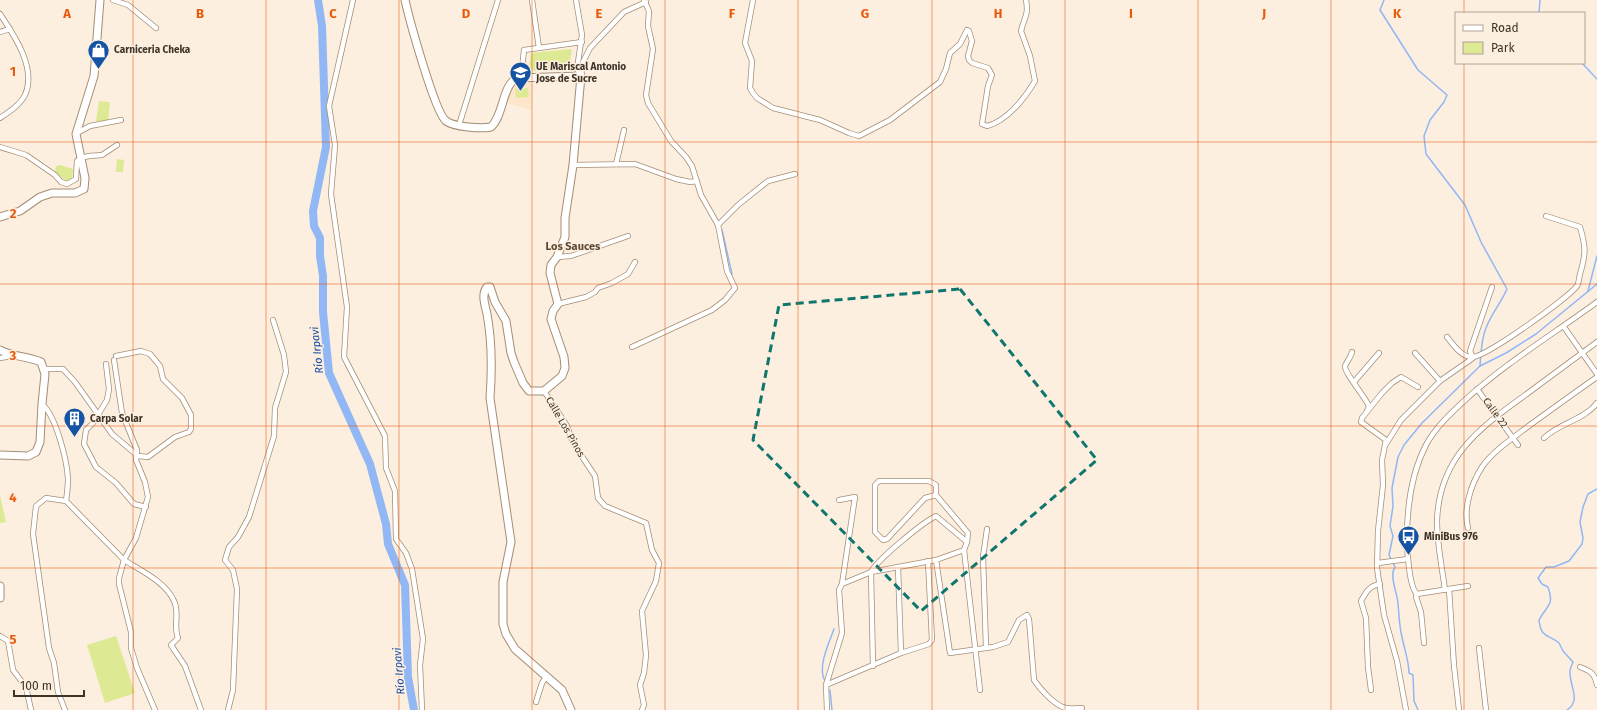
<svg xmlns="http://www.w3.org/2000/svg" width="1597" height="710" font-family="'Fira Sans',sans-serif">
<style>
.built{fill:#fde6cb}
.green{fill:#dde993}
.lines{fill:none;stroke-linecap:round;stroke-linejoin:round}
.stream{stroke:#91b7f5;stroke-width:1.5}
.river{stroke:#91b7f5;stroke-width:8}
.street-casing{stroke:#a48e75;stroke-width:6}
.secondary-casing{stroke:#a48e75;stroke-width:9}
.street{stroke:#fff;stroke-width:4.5}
.secondary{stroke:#fff;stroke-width:7}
.marked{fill:none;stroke:#0f766e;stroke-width:3;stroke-dasharray:8 5;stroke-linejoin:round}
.grid{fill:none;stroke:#e8590c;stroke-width:1;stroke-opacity:0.55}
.labels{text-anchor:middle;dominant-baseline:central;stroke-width:3;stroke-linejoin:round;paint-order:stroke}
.poi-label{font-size:10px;font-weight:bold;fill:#3c3329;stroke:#fdefdf;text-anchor:start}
.street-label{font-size:10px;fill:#3c3329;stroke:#fdefdf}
.neighbourhood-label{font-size:11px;font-weight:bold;fill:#5f4b34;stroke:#fdefdf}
.water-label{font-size:11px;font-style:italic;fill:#144aa1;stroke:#fdefdf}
.grid-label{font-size:13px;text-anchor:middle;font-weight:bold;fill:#e8590c;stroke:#fdefdf;stroke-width:3;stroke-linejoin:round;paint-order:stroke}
</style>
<rect width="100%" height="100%" fill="#fdefdf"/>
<path class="built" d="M 513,82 L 532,82 L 532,110 L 507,103 Z"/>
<g class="green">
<path d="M 570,49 L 572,50 L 569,68 L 530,71 L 529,68 L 531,53 Z"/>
<path d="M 528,88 L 529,97 L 516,98 L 515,89 Z"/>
<path d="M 99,101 L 110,102 L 108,122 L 96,121 Z"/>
<path d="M 117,159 L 124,160 L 123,172 L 116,172 Z"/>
<path d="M 60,165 L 73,169 L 72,179 L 66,181 L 55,172 L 56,166 Z"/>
<path d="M 0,495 L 6,522 L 0,523 Z"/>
<path d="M 116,636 L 135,693 L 105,703 L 87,645 Z"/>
</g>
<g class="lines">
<g class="stream">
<path d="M 1384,0 L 1380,10 L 1418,70 L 1447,95 L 1444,102 L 1430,120 L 1424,136 L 1426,154 L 1465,205 L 1481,242 L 1507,289 C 1501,303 1491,314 1486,328 C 1481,340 1481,354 1480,366"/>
<path d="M 1539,13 L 1540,0"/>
<path d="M 1582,63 L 1597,79"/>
<path d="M 722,230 L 732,274"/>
<path d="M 1588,291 L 1597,256"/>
<path d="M 825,681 C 817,667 829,643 834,629"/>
<path d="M 830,690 L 832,710"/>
<path d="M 1418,710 L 1414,701 L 1413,675 L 1409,673 C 1409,661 1404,648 1402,637 C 1399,625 1399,614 1398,603 C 1397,592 1389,576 1395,567 L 1389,555 L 1393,536 L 1390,526 L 1393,506 L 1392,488 L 1398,457 L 1404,445 L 1422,423 L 1480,366 L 1506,353 L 1536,334 L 1597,284"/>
<path d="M 1567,710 C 1582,700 1569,686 1570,671 C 1570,668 1572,665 1573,662 L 1563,651 L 1559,643 C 1549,634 1541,639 1539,620 C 1546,606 1555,606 1548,587 L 1542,584 L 1538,578 L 1546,567 L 1554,567 L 1569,561 L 1582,544 L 1583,538 L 1580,522 L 1583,507 L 1588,494 L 1597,489"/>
</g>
<path class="river" d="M 318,0 L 322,26 L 326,147 L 313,211 L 314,226 L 320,238 L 320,256 L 323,276 L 323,312 L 329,373 L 370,464 L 386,524 L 388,544 L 405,585 L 408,677 L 414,710"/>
<defs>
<g id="street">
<path d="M 113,0 L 128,5 L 156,28"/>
<path d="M 353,0 L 329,106 L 335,145 L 331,194 L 347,307 L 344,357 L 385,436 L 386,468 L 395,491 L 396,539 L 406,553 L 412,569 L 423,639 L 420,665 L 422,710"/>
<path d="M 532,0 L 539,48"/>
<path d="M 576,0 L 582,35 L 577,69 L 581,76"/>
<path d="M 753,0 L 745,43 L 752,61 L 750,88 L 753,93 L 757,98 L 773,108 L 820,120 L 849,133 L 859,136 L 890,120 L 940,82 L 946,69 L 950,53 L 960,44 L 967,30 L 969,31 L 972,41 L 968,56 L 969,60 L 972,63 L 988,68 L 992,75 L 988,86 L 982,124 L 987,126 C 1007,121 1025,98 1035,81 L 1030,56 L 1021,31 C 1024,18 1029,15 1026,0"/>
<path d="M 0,14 C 14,35 37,68 25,95 C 20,105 9,112 0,118"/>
<path d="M 0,32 L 10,29"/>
<path d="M 581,76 L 583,62 L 590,48 L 624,12 L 646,2"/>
<path d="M 521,78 L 524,50 L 582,42"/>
<path d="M 459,125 L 498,0"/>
<path d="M 77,133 L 90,126 L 121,120"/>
<path d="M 0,147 L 26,155 L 55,175 L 61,182 L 67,184 L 76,179 L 77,161 L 81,158 L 89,156 L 102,155 L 117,145"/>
<path d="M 616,164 L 624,130"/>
<path d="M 573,165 L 635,164 L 676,179 L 690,182 L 697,181"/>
<path d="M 718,225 L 738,205 L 768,181 L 795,174"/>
<path d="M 557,257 L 571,256 L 628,236"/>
<path d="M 558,304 L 586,297 L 595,292 L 598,288 L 612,283 L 628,274 L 635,262"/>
<path d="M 1564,327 L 1597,374"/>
<path d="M 1447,337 C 1453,344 1461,357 1472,357 C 1485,358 1568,298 1577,286 C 1579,283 1579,278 1580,274 C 1586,254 1586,247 1580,227 L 1546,216"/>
<path d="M 632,347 L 712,310 L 725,300 L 735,288 L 727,271 L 718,225 L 701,195 L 692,166 L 686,157 L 671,141 L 648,103 L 646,95 L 653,49 L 648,26 L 649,11 L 644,0"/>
<path d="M 1352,352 C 1351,357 1347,361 1345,366 C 1344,372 1365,397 1369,406 L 1367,411"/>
<path d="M 1415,353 L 1440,381"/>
<path d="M 0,358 L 12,356"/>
<path d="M 114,360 L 122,413 L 137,450 L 136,460 L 145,482 L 148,497 L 136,538 L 124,560 C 140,570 166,582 174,601 C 180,612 173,626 178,638 L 171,645 L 185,666 L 201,710"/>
<path d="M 106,364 L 109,389 L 107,400 L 93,423 L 86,430 L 84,444 L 96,467 L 116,483 L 134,504 L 146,507"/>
<path d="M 45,369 L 63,369 L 75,382 L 112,434 L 138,456 L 148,457 L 175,437 L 189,432 L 191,429 L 191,415 L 182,398 L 163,379 L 160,366 L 150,354 L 141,351 L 116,356"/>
<path d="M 1354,382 L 1379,353"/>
<path d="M 1477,389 L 1518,445"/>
<path d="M 544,391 L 567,426 L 573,443 L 595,476 L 598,498 L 605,506 L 646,523 L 652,550 L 659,563 L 656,581 L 642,611 L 646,655 L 644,673 L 640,685 L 644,705 L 642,710"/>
<path d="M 42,404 C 56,416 67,460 68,479 C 68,487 67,494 66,501"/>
<path d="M 1544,438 C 1559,423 1584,420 1597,403"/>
<path d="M 1386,444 L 1401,420 L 1440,381 L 1473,358 L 1470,351 L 1492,287"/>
<path d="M 1468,528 C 1463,509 1471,484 1482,467 C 1494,450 1513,438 1530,425 C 1552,409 1574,393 1597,377"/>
<path d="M 964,550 L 980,690"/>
<path d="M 936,560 L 950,653 L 993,647 L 1008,642 L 1019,620 L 1027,615 L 1029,619 L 1034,680 C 1040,689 1055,706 1066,708 C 1071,709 1077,708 1082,708"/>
<path d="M 1378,563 L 1408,559"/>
<path d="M 898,567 L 901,653"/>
<path d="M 842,584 L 871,572 L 936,560 L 964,550 L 967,542 L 968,533 L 936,495 L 936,485 L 929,481 L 879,481 L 875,485 L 875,532 L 883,540 L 887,539 L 925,498 L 936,495"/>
<path d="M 1449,589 L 1454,666 L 1459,710"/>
<path d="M 1445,590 C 1442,567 1437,544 1437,521 C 1439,456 1481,427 1528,393 C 1551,376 1574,359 1597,342"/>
<path d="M 1417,594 L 1468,586"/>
<path d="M 0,636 L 8,641 L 13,670 L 26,687 L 31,710"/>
<path d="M 1424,643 L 1421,612 L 1416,597 L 1417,594 C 1409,587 1407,550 1407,538 C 1407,506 1411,474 1426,445 C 1435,428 1450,414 1464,401 C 1504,364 1552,335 1597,302"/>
<path d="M 986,647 L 983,557 L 987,529"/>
<path d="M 1479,648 L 1486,710"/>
<path d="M 873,666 L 871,572 C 878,559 922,523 936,516 L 967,542"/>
<path d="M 1580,667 C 1591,671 1595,674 1597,685"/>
<path d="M 826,685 L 901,653 L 929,644 L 932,640 L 928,561"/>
<path d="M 1371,690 L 1368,667 L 1366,618 L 1361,601 C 1366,592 1369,586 1380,584"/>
<path d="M 536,702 L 542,683 L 546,677"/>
<path d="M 65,710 L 58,692 L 54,663 L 49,648 L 33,534 L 36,506 L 46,498 L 66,501 L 124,560 L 119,578 L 119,584 L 131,632 L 131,648 L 137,668 L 155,710"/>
<path d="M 228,710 L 233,690 L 237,589 L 233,570 L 225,560 L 229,547 L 238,537 L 249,517 L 274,436 L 275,408 L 286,372 L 284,355 L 273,320"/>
<path d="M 827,710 L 826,685 L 842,633 L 839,590 L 842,584 L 855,497 L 839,500"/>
<path d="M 1406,710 L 1397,661 L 1384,615 L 1377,568 L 1378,531 L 1383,485 L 1382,460 L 1386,440 L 1361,422 L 1362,418 L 1382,393 L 1392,383 L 1401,377 L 1418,387"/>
</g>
<g id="secondary">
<path d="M 405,0 C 409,18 435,113 446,121 C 454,127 481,129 491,127 C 504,115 502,85 517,78 L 581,76 L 573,165 L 565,218 L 565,237 L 557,257 L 551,265 L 550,273 L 558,304 L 553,311 L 551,319 L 564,357 L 565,368 L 562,376 L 544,391 L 529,391 L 523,383 L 514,362 L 511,353 L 506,321 L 495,302 L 490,287 L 487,287 C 481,294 485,305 487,314 C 492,341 492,371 490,398 L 511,542 L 503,582 L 503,624 L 506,634 L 515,649 L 562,690 L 571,710"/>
<path d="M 0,217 L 20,211 L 40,197 L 52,193 L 75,193 L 84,189 L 85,178 L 76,134 L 94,76 L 100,0"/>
<path d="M 0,350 C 13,357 27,356 41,362 L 45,374 L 42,404 L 40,442 L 36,452 L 28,456 L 0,455"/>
<path d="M 0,586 L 0,598"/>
</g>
</defs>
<use href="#street" class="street-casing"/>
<use href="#secondary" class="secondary-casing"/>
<use href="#street" class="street"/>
<use href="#secondary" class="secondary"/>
</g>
<path class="marked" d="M 960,289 L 1097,460 L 921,611 L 753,440 L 779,305 Z"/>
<path class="grid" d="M 133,0 L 133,710M 266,0 L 266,710M 399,0 L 399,710M 532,0 L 532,710M 665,0 L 665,710M 798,0 L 798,710M 932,0 L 932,710M 1065,0 L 1065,710M 1198,0 L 1198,710M 1331,0 L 1331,710M 1464,0 L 1464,13M 1464,63 L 1464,710M 0,142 L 1597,142M 0,284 L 1597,284M 0,426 L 1597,426M 0,568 L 1597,568"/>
<defs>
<symbol id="shop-pin" viewBox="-11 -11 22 30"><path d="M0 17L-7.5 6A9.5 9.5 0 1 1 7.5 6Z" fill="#1553a4" stroke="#fdefdf"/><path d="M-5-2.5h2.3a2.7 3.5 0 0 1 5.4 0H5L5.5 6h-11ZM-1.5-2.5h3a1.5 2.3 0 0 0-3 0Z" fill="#fff"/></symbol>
<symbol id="school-pin" viewBox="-11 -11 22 30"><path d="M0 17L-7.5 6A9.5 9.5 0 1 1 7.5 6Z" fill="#1553a4" stroke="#fdefdf"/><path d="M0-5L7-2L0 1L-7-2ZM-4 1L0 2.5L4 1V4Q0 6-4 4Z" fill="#fff"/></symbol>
<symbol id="building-pin" viewBox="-11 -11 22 30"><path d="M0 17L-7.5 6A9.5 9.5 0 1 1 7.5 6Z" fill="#1553a4" stroke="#fdefdf"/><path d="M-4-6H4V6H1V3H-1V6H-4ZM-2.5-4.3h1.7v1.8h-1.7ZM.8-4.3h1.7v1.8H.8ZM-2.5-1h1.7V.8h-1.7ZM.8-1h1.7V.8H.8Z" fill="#fff"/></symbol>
<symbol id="bus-pin" viewBox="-11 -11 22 30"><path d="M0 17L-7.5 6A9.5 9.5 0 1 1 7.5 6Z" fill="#1553a4" stroke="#fdefdf"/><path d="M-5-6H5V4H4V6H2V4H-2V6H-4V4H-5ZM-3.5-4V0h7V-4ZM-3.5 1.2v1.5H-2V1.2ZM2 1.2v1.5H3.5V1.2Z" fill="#fff"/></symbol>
</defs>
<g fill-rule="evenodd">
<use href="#shop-pin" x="86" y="38" width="25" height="34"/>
<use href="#school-pin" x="508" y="60" width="25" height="34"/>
<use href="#building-pin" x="62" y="406" width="25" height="34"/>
<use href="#bus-pin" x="1396" y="524" width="25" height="34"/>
</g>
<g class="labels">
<g class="poi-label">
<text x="114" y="50">Carniceria Cheka</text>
<text x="536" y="67">UE Mariscal Antonio<tspan x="536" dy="12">Jose de Sucre</tspan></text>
<text x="90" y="419">Carpa Solar</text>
<text x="1424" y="537">MiniBus 976</text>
</g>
<g class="street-label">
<text transform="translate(1495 413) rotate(54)">Calle 22</text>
<text transform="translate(565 427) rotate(60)">Calle Los Pinos</text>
</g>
<g class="neighbourhood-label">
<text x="573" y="246">Los Sauces</text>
</g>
<g class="water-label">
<text transform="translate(317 350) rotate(-96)">Río Irpavi</text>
<text transform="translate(399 671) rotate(-95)">Río Irpavi</text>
</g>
</g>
<g class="grid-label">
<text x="67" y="18">A</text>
<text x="200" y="18">B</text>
<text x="333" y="18">C</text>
<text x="466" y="18">D</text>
<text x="599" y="18">E</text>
<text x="732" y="18">F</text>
<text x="865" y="18">G</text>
<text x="998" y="18">H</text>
<text x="1131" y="18">I</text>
<text x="1264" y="18">J</text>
<text x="1397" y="18">K</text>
<text x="13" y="76">1</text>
<text x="13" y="218">2</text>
<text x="13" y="360">3</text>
<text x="13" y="502">4</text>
<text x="13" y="644">5</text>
</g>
<rect x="1455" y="12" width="130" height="52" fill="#fdefdf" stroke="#b0a496"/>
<rect x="1463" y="25" width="20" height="6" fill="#ffffff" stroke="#b0a496"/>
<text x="1491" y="32" font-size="12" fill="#3c3329">Road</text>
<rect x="1463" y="42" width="20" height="12" fill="#dde993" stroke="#b0a496"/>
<text x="1491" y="52" font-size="12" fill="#3c3329">Park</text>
<path d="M14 690v6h70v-6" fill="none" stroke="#3c3329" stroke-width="2"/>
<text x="20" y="690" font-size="12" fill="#3c3329" stroke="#fdefdf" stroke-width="3" paint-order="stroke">100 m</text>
</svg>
